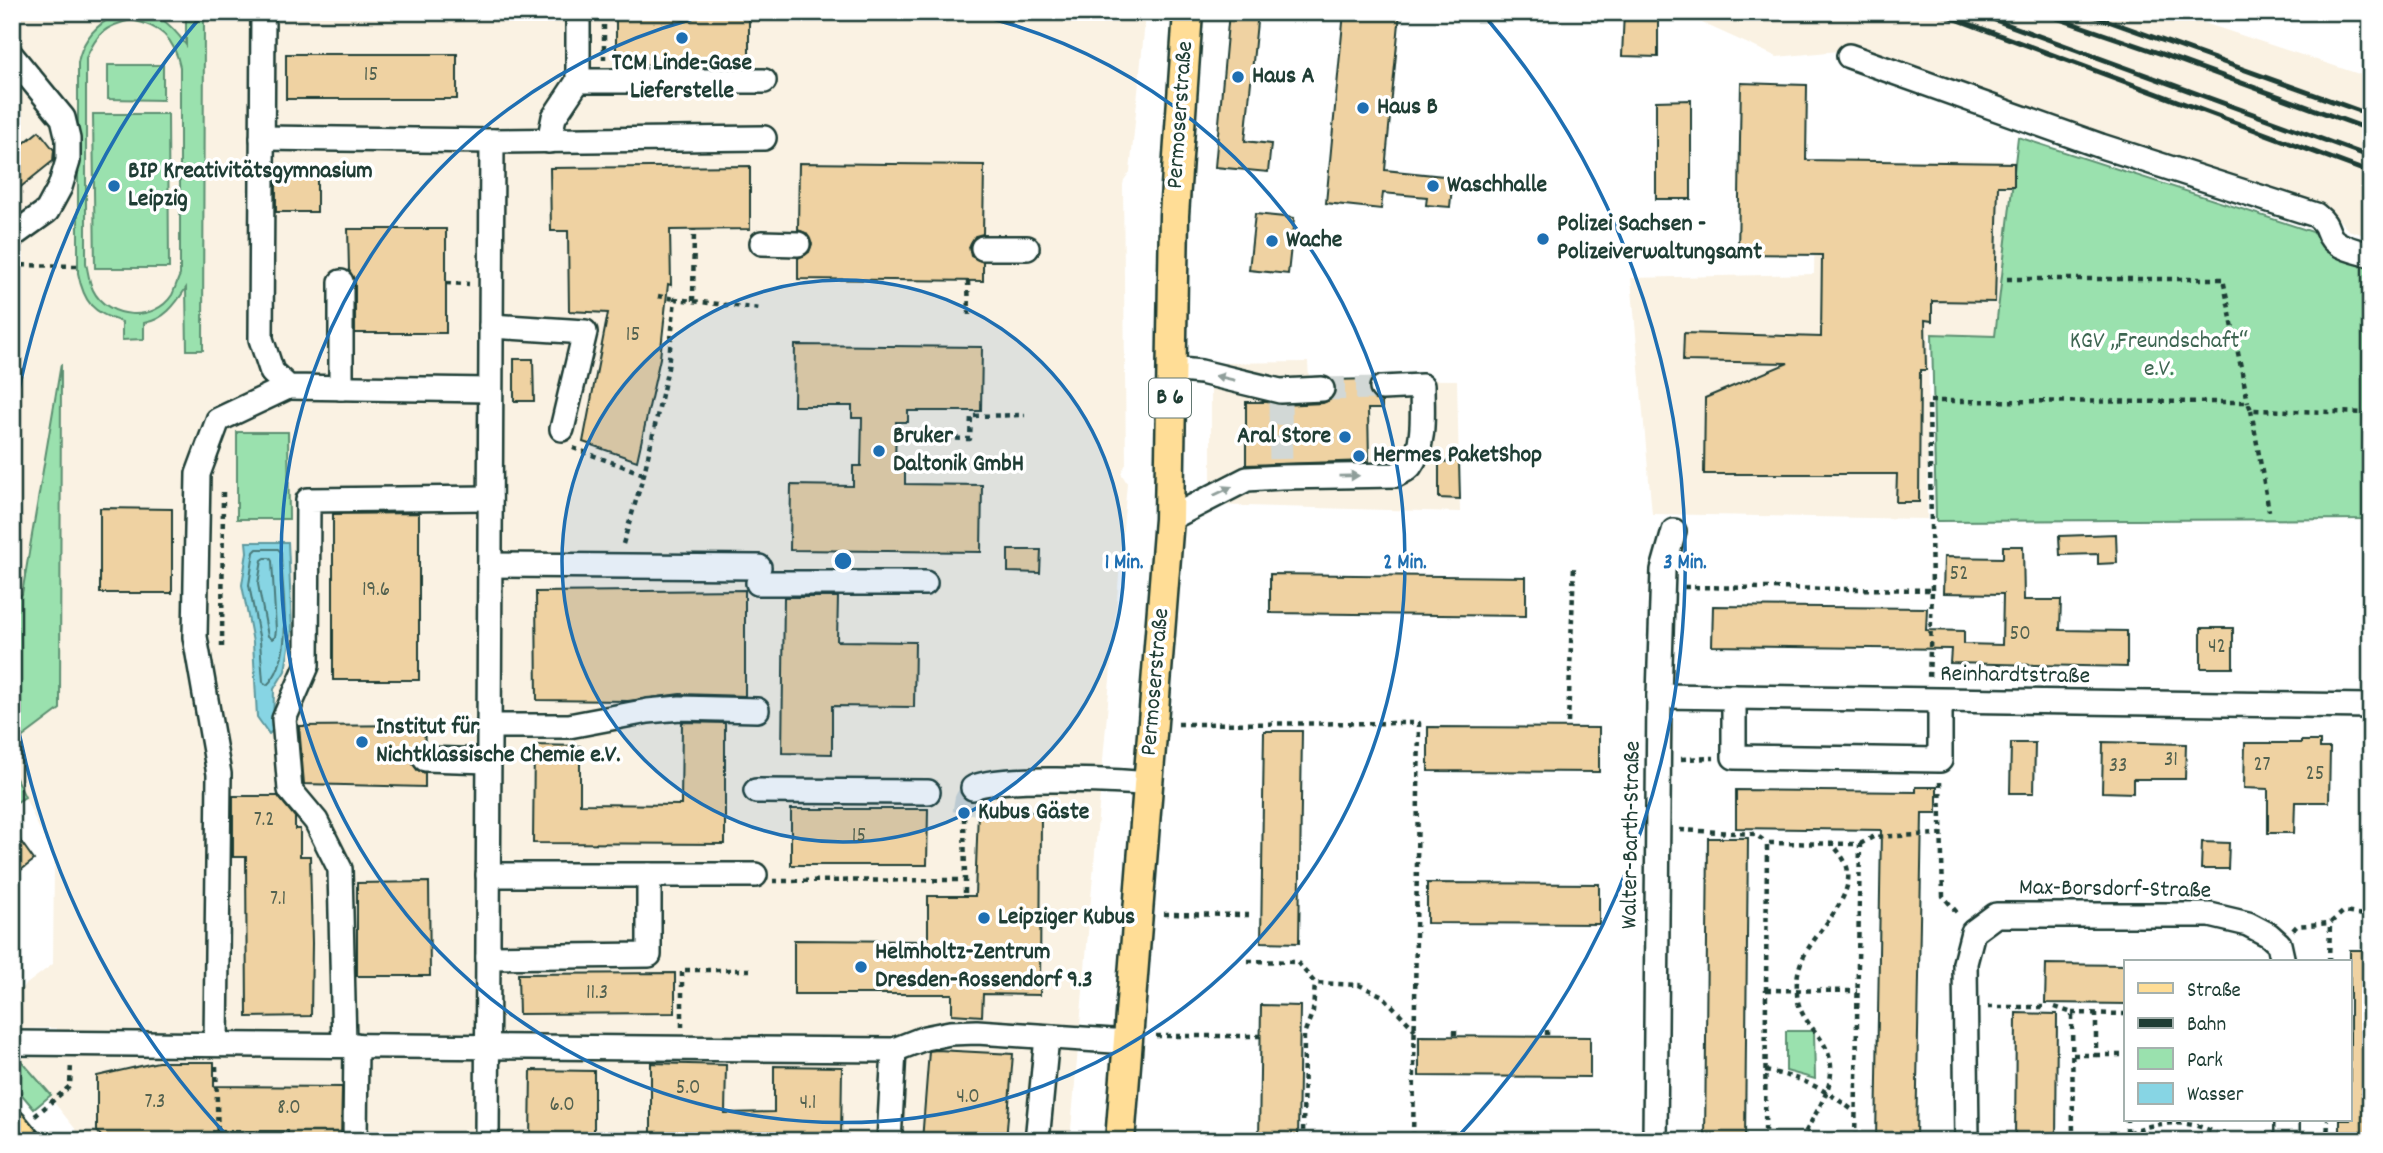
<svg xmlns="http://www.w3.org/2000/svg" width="2383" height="1153" font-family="Dekko,sans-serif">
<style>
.built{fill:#faf2e3}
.green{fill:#9ae1ae;stroke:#5c8f71;stroke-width:2;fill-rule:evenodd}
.water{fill:#87d5e4;stroke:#5d989e;stroke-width:2}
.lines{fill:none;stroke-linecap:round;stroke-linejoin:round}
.shore{stroke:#497a7a;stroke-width:2}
.building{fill:#efd2a2;stroke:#1f3d34;stroke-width:2}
.minor-tunnel{stroke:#d2d8d6;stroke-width:23;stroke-dasharray:23 11;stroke-linecap:butt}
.minor-casing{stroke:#1f3d34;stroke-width:28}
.major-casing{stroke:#1f3d34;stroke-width:33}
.path{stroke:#1f3d34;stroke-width:4.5;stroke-dasharray:5 5;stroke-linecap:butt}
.minor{stroke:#fff;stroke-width:23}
.major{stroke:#ffdd96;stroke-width:28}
.rail{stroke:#1f3d34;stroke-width:5}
.oneway{fill:#8f9e9a}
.ring{fill:none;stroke:#1f6fb2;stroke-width:3.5}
.poi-dot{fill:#1f6fb2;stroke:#fff;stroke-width:2.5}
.labels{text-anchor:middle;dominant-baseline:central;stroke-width:7;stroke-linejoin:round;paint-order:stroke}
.number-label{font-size:21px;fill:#536250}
.shield{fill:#fff;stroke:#627771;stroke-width:2}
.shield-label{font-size:23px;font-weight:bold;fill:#1f3d34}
.poi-label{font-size:24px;font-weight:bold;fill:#1f3d34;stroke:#fff;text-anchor:start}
.street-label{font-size:24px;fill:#1f3d34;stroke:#fff}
.park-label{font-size:24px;fill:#3e6652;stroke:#fff}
.centre{fill:#1f6fb2;stroke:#fff;stroke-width:3.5}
.ring-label{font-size:21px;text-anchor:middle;font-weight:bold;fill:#1f6fb2;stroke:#fff;stroke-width:7;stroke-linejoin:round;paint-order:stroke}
</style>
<rect width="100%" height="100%" fill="#fff"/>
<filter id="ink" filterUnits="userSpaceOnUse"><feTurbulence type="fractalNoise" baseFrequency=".0143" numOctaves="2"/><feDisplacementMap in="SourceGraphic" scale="14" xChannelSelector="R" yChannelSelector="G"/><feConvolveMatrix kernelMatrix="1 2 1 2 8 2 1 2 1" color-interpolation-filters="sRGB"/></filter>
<g filter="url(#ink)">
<g class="built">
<path d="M 12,12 L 1146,12 L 1130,172 L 1124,180 L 1123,185 L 1126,464 L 1121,473 L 1127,483 L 1070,1141 L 85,1141 L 17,1056 L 57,1055 L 57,1028 L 12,1029 L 12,995 L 53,964 L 54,860 L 12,770 L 12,745 L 60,709 L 61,371 L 22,594 L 12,603 Z"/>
<path d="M 1678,12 L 2171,12 L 2371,78 L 2371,237 L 2348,230 L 2333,213 L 2105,140 L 1849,50 L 1777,57 Z"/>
<path d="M 1816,159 L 2017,161 L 1995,336 L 1929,334 L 1927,519 L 1652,514 L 1631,278 L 1814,274 Z"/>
<path d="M 1308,362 L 1309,379 L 1457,380 L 1460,512 L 1211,505 L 1211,363 Z"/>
</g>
<g class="green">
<path d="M 186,12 L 204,12 L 203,350 L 187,350 L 186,288 C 175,305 164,320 144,323 L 144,339 L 122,340 L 122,322 C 93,313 84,303 78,273 L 78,63 C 84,26 123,0 160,18 C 171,25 179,35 186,45 ZM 131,20 C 160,26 174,37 180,67 L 180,275 C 177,281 175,289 172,295 C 154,323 107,319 93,290 C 89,282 88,272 86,263 L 86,58 C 97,34 104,26 131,20 Z"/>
<path d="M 108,65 L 163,65 L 163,100 L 108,99 Z"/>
<path d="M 93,114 L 168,114 L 169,268 L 95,268 Z"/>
<path d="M 2018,137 L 2313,232 L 2326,246 L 2371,264 L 2371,519 L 1936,521 L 1932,334 L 1995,336 Z"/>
<path d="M 61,364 L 60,709 L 12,745 L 12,603 L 22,594 Z"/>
<path d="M 237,432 L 288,432 L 289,519 L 237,519 Z"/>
<path d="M 12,770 L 25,797 L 12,805 Z"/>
<path d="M 1786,1031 L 1814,1031 L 1815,1079 L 1786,1071 Z"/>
<path d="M 17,1056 L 51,1095 L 34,1109 L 12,1083 L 12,1060 Z"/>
</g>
<path class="water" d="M 246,542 L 288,542 L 292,630 L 285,671 L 274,689 L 273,730 L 269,734 L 257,717 L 253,642 L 242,585 L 247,552 Z"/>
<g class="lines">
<g class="shore">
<path d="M 257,549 L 278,549 L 281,552 C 281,589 296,658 267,685 L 263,682 L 260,641 L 249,585 L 254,552 Z"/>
<path d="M 265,558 L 270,558 L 272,561 L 276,630 L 275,637 L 272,639 L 268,636 L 258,584 L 262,560 Z"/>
</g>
</g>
<g class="building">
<path d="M 616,12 L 749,12 L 749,66 L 616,64 Z"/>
<path d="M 1229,12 L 1258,12 L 1245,141 L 1271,144 L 1268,172 L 1215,167 Z"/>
<path d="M 1344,12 L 1400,12 L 1385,170 L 1453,177 L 1450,207 L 1426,205 L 1427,197 L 1383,193 L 1381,209 L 1326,203 Z"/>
<path d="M 1624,12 L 1644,12 L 1658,19 L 1658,57 L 1622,56 Z"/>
<rect x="286" y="54" width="171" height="45"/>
<path d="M 1741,83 L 1807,85 L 1806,160 L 2014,163 L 2014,186 L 1998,186 L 1995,302 L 1932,301 L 1932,321 L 1925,320 L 1926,370 L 1920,370 L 1919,502 L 1896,502 L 1897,474 L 1704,474 L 1705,398 L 1788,363 L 1683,361 L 1684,333 L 1821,337 L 1822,255 L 1738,254 Z"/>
<path d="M 1691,100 L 1691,199 L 1656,199 L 1656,101 Z"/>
<path d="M 39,131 L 54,150 L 53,161 L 12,194 L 12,153 Z"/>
<path d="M 799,163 L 984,165 L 983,234 L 975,236 L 969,247 L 971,256 L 983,262 L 983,281 L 798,279 L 798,258 L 809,252 L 812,244 L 806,233 L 798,230 Z"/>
<path d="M 750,166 L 750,229 L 670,230 L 671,285 L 668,284 L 660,358 L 637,461 L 583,442 L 608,313 L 569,311 L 568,231 L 551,231 L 550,168 Z"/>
<rect x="276" y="170" width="41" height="42"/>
<path d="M 1255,214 L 1294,218 L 1288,274 L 1249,270 Z"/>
<path d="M 348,229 L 446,229 L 446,333 L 355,333 L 355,282 L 349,270 Z"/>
<path d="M 795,345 L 982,347 L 981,411 L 908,411 L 908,422 L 896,422 L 895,467 L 905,468 L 905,484 L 982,485 L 981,552 L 790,550 L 791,485 L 853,486 L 853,466 L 861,466 L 862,418 L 852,418 L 852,406 L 794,406 Z"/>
<path d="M 514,359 L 533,359 L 534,401 L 514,401 Z"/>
<path d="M 1371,379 L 1368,388 L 1370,395 L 1375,400 L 1382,402 L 1382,409 L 1368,409 L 1369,461 L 1246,465 L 1246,402 L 1267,402 L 1281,405 L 1323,403 L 1330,400 L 1335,395 L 1336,388 L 1332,380 Z"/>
<path d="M 1459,461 L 1460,499 L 1439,498 L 1439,462 Z"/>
<path d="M 100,508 L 172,509 L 172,593 L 100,593 Z"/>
<path d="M 419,513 L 419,680 L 333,680 L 333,514 Z"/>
<path d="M 2116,534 L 2117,563 L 2098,564 L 2098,554 L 2060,555 L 2059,536 Z"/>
<path d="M 2003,546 L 2023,546 L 2024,600 L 2061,600 L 2060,630 L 2127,631 L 2127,667 L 1950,663 L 1951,649 L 1712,646 L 1713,606 L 1927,608 L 1926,630 L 1964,631 L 1964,644 L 2002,645 L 2003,594 L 1943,593 L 1944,557 L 2003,558 Z"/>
<path d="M 1008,550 L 1041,550 L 1040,573 L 1008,572 Z"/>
<path d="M 1270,574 L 1526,577 L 1526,616 L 1270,613 Z"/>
<path d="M 745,590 L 745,696 L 680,694 L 628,701 L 537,700 L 536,592 Z"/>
<path d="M 784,597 L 838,597 L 837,641 L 915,642 L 914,707 L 832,706 L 832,754 L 782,753 Z"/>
<rect x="2201" y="628" width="32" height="40"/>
<path d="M 682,722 L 725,723 L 725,844 L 533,843 L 534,745 L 580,746 L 580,804 L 681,805 Z"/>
<path d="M 424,725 L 425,745 L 414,751 L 411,759 L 417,770 L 425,773 L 425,787 L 304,784 L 299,726 Z"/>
<path d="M 1428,727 L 1599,728 L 1599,772 L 1428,771 Z"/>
<path d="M 1264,731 L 1302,731 L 1299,943 L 1261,942 Z"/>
<path d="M 2301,741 L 2320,741 L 2320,748 L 2330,748 L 2329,802 L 2295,802 L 2294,833 L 2268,833 L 2268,789 L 2244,788 L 2245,743 L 2301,743 Z"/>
<path d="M 2103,742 L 2186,744 L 2185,779 L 2133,779 L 2133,793 L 2102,792 Z"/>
<path d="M 2011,743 L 2035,743 L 2034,793 L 2010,793 Z"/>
<path d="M 1916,787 L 1937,787 L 1937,813 L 1922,813 L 1916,1141 L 1876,1141 L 1881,830 L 1736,828 L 1736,790 L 1916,792 Z"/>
<path d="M 233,796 L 278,796 L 295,817 L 295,829 L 300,829 L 300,856 L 310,856 L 312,943 L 311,1016 L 247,1017 L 246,857 L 233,857 Z"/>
<path d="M 791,809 L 928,809 L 927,865 L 791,865 Z"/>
<path d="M 978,811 L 1041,812 L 1040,995 L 983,994 L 982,1016 L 952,1014 L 952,994 L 794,994 L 794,940 L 928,941 L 928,896 L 975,896 Z"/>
<path d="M 12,829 L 34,860 L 12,877 Z"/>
<path d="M 1708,838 L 1748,838 L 1745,1141 L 1705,1141 Z"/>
<path d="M 2202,842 L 2229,843 L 2228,869 L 2201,869 Z"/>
<path d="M 429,882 L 430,976 L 357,976 L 357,883 Z"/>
<path d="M 1427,883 L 1599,884 L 1599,924 L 1427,923 Z"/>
<path d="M 2350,950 L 2371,950 L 2371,1141 L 2340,1141 L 2340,1120 L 2350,1120 Z"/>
<path d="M 2046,964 L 2126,965 L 2126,1004 L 2045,1003 Z"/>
<path d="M 675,973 L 675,1013 L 519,1014 L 518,974 Z"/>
<path d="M 1261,1005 L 1300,1006 L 1298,1141 L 1259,1141 Z"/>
<path d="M 2016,1013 L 2057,1014 L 2056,1141 L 2015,1141 Z"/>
<path d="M 1419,1036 L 1590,1037 L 1590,1077 L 1419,1076 Z"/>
<path d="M 937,1050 L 1013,1054 L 1006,1141 L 922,1141 L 929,1051 Z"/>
<path d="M 158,1062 L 214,1062 L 214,1086 L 342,1087 L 341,1141 L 288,1141 L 288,1131 L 213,1131 L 213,1141 L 105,1141 L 97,1131 L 97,1076 Z"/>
<path d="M 651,1063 L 726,1065 L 725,1113 L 774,1112 L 774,1066 L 842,1067 L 841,1141 L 651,1141 Z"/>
<path d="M 531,1070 L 594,1071 L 594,1141 L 530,1141 Z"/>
</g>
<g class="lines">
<g class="minor-tunnel">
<path d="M 1322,389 L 1382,388"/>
<path d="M 1280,402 L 1281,465"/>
<path d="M 964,813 L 966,800 L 973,788"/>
</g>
<defs>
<g id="minor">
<path d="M 263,12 L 261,339 L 272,372 L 288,387 L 490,390"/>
<path d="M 578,12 L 578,81"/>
<path d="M 12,56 L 63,118 L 68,139 L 68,161 L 60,187 L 47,211 L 12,236"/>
<path d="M 1849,56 L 2101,146 L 2316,215 C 2330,226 2325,230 2332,239 C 2340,248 2360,252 2371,255"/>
<path d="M 262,138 L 492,141 L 764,138"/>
<path d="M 549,141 L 554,117 L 578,81 L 764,81"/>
<path d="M 762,243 L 798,244"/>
<path d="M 983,248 L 1027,248"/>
<path d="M 491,326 L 585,332 L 562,429"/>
<path d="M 1170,369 L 1201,372 L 1280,391 L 1322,389"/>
<path d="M 341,388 L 341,282"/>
<path d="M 1169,519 L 1247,479 L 1281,477 L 1396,475 C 1401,472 1407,470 1410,466 C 1426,445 1422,411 1422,386 L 1382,388"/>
<path d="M 490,565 L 759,567"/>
<path d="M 758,583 L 925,583"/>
<path d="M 1659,696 L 2371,706"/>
<path d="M 1734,697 L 1734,757 L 1940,760 L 1940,701"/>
<path d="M 489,726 L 569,726 L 648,711 L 680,708 L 757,710"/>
<path d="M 425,759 L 489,761"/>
<path d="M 973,788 C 990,775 1120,781 1148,784"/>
<path d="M 756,791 L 928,792"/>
<path d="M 488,875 L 755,875"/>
<path d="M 488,957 L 649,955 L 649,875"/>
<path d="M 12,1043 L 894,1050 L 925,1038 L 950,1033 L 977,1032 L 1128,1042"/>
<path d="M 216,1044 L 219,774 L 195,637 L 198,474 L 218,420 L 288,387"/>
<path d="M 344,1045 L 340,869 L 316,821 L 290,790 L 284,719 L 307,666 L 308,500 L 490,498"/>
<path d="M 355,1141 L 356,1045"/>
<path d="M 487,1141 L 492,141"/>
<path d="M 889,1141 L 894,1050"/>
<path d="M 1037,1141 L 1047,1037"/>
<path d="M 1655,1141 L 1659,696 L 1663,570 L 1674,531"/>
<path d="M 1967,1141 L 1965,963 L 1973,932 L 1996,915 L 2210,915 L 2248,924 L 2269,935 L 2279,944 L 2283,962"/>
<path d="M 2287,1141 L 2287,1120"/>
</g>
<g id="major">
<path d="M 12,1124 L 26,1141"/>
<path d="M 1120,1141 L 1169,519 L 1174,215 L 1188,12"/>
</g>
</defs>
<use href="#minor" class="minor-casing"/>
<use href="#major" class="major-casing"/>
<g class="path">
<path d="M 604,60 L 604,20"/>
<path d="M 12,265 L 78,266"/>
<path d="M 2007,279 L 2223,279 L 2248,402"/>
<path d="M 968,281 L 969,315"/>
<path d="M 446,283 L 469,284"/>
<path d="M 658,296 L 675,299"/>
<path d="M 693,301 L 694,230"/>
<path d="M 2251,410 L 2269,511"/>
<path d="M 896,437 L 970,439 L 971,416 L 1025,415"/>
<path d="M 573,448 L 644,474"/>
<path d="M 623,544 L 644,474 L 668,368 L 675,299 L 761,309"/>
<path d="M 1684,587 L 1932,590 L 1929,680"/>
<path d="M 1932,590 L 1929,401 L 2248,402 L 2251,410 L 2371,413"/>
<path d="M 222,647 L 223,491"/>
<path d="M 1568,723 L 1574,565"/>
<path d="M 1178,724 L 1419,723 L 1413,1141"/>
<path d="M 1681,759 L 1714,758"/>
<path d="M 1940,782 L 1943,896 L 1959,915"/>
<path d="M 964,817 L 965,880"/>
<path d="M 1680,830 L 1755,834 L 1767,843"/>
<path d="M 1860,844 L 1873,837 L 1941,834"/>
<path d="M 773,881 L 965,880 L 965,896"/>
<path d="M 1164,914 L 1249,915"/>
<path d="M 2293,930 L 2297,926 L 2330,923 L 2343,912 L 2371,916"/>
<path d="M 1248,961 L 1297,962 L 1315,983 L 1359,985 L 1383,996 L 1415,1030"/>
<path d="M 2329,962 L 2330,923"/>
<path d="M 1766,990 L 1857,991"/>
<path d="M 1988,1007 L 2047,1007"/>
<path d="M 2055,1007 L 2072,1013 L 2073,1141"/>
<path d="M 2072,1013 L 2126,1014"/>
<path d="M 682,1027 L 682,970 L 754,970"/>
<path d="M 1455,1030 L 1455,1037"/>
<path d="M 1547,1030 L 1547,1037"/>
<path d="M 1156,1036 L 1261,1036"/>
<path d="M 2073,1055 L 2096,1055 L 2096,1013"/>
<path d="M 2096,1055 L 2126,1055"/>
<path d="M 216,1066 L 218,1141"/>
<path d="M 1765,1071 C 1802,1077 1825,1089 1855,1112"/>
<path d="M 35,1116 L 70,1086 L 71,1063"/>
<path d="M 2127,1132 L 2127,1120"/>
<path d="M 1303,1141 L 1304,1034 L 1313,1011 L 1315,983"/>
<path d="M 1765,1141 L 1767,843 L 1860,844 L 1855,1141"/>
<path d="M 1801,1141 C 1819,1103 1849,1074 1817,1034 C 1807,1021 1797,1010 1797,992 C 1796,982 1798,969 1802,960 C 1814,932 1856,899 1847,867 C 1844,858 1838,851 1832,844"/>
<path d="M 2110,1141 C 2144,1124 2180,1115 2216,1133"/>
<path d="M 2327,1141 L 2328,1120"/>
</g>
<use href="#minor" class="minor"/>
<use href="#major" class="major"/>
<g class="rail">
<path d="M 1937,12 L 2371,173"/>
<path d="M 1973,12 L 2371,157"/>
<path d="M 2039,12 L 2159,53 L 2371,130"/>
<path d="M 2083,12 L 2371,115"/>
</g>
</g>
<defs><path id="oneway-solid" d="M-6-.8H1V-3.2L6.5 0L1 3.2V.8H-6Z" transform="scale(1.75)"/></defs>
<g class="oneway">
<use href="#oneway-solid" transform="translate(1225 378) rotate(-167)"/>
<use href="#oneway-solid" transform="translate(1349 476) rotate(-1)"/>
<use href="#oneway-solid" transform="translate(1223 491) rotate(-26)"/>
</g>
</g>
<circle cx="843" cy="561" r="281" fill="#1f6fb2" fill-opacity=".12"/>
<g class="ring">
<circle cx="843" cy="561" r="281"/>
<path d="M965 12A562 562 0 1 1 721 12"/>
<path d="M232 1141A842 842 0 0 1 13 700M13 422A842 842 0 0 1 203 14M1483 14A842 842 0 0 1 1454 1141"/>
</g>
<g class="poi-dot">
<circle cx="682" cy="38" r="7"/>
<circle cx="1238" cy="77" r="7"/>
<circle cx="1363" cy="108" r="7"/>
<circle cx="114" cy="186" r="7"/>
<circle cx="1433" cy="186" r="7"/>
<circle cx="1543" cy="239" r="7"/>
<circle cx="1272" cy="241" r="7"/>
<circle cx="1345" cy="437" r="7"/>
<circle cx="879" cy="451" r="7"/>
<circle cx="1359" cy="456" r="7"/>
<circle cx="362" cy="742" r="7"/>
<circle cx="964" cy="813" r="7"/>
<circle cx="984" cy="918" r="7"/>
<circle cx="861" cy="967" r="7"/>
</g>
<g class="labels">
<g class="number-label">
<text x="371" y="76">15</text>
<text x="633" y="336">15</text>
<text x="1959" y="575">52</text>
<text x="376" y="591">19.6</text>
<text x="2020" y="635">50</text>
<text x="2217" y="648">42</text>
<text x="2171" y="761">31</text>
<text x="2262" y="766">27</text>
<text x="2118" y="767">33</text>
<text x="2315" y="775">25</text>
<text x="264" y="821">7.2</text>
<text x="859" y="837">15</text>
<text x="278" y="900">7.1</text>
<text x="597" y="994">11.3</text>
<text x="688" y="1089">5.0</text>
<text x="968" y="1098">4.0</text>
<text x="155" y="1103">7.3</text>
<text x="808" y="1104">4.1</text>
<text x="562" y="1106">6.0</text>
<text x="289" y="1109">8.0</text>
</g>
<rect class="shield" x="1149" y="378.5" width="42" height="39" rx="5"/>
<g class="shield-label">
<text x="1170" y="398">B 6</text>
</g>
<g class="poi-label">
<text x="682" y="64" text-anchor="middle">TCM Linde-Gase<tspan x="682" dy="28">Lieferstelle</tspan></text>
<text x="1252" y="77">Haus A</text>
<text x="1377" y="108">Haus B</text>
<text x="128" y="172">BIP Kreativitätsgymnasium<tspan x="128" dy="28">Leipzig</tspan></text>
<text x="1447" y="186">Waschhalle</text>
<text x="1557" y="225">Polizei Sachsen -<tspan x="1557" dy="28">Polizeiverwaltungsamt</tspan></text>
<text x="1286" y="241">Wache</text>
<text x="893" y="437">Bruker<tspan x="893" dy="28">Daltonik GmbH</tspan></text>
<text x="1331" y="437" text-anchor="end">Aral Store</text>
<text x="1373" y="456">Hermes PaketShop</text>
<text x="376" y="728">Institut für<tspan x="376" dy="28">Nichtklassische Chemie e.V.</tspan></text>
<text x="978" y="813">Kubus Gäste</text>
<text x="998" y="918">Leipziger Kubus</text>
<text x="875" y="953">Helmholtz-Zentrum<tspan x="875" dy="28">Dresden-Rossendorf 9.3</tspan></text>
</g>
<g class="street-label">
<text transform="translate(1181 115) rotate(-86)">Permoserstraße</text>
<text transform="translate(2015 676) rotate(1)">Reinhardtstraße</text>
<text transform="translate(1156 682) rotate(-85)">Permoserstraße</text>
<text transform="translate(1632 835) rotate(-89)">Walter-Barth-Straße</text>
<text transform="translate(2115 890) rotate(1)">Max-Borsdorf-Straße</text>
</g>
<g class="park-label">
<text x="2159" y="342">KGV „Freundschaft“<tspan x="2159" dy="28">e.V.</tspan></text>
</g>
</g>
<circle cx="843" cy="561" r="10" class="centre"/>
<g class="ring-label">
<text x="1124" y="568">1 Min.</text>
<text x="1405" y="568">2 Min.</text>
<text x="1685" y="568">3 Min.</text>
</g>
<rect width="2383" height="1153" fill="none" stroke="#fff" stroke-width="42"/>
<rect x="21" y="21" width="2341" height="1111" fill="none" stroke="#1f3d34" stroke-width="2.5" filter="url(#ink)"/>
<rect x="2124" y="960" width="228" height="161" fill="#ffffff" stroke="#a5b1ae" stroke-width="2"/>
<rect x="2138" y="983" width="35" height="10" fill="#ffdd96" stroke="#a5b1ae" stroke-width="2"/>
<text x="2187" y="996" font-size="21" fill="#1f3d34">Straße</text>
<rect x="2138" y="1018" width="35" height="10" fill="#1f3d34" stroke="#a5b1ae" stroke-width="2"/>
<text x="2187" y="1030" font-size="21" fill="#1f3d34">Bahn</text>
<rect x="2138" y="1048" width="35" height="21" fill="#9ae1ae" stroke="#a5b1ae" stroke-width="2"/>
<text x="2187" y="1066" font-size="21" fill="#1f3d34">Park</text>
<rect x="2138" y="1083" width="35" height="21" fill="#87d5e4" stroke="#a5b1ae" stroke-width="2"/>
<text x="2187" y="1100" font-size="21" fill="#1f3d34">Wasser</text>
</svg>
